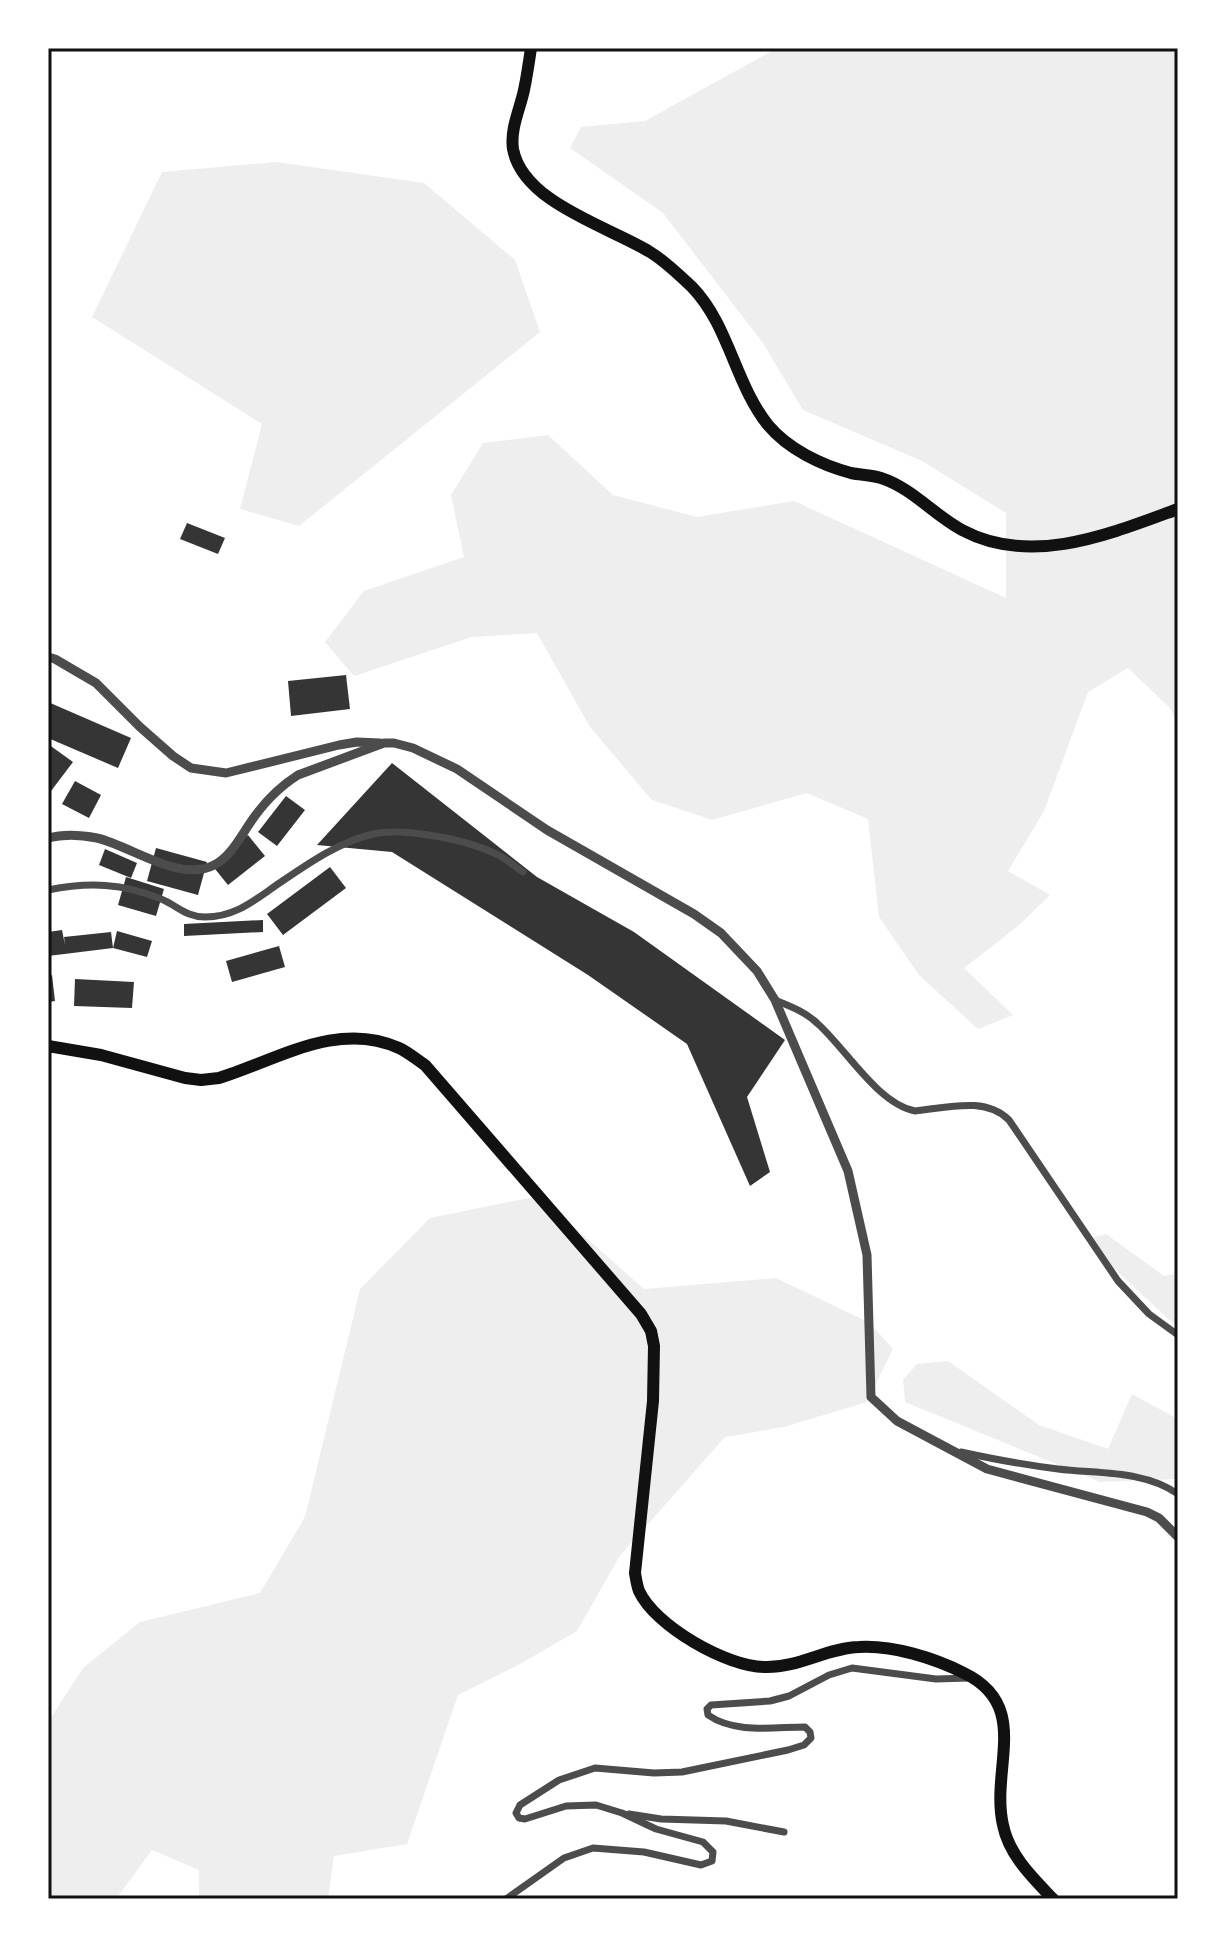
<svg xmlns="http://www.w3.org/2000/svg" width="1226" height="1947" font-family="'Alegreya Sans',sans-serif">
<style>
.green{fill:#eee}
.building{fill:#353535}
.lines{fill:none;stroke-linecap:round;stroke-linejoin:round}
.minor{stroke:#4c4c4c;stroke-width:7}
.tertiary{stroke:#4c4c4c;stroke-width:9}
.trunk{stroke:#111;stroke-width:12}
.neatline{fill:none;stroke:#111;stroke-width:3}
</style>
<rect width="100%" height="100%" fill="#fff"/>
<g class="green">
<path d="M 777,48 L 1178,48 L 1178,725 L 1170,708 L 1128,668 L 1088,692 L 1044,811 L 1008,871 L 1050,895 L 1018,926 L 964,968 L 1013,1015 L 978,1029 L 919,975 L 879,917 L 868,819 L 807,793 L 712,820 L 652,800 L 590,727 L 537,633 L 472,637 L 354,676 L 325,642 L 364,591 L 464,557 L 451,495 L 483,443 L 548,435 L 613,495 L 697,517 L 794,501 L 1006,598 L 1006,513 L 922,461 L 803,410 L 763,343 L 663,213 L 570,148 L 581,127 L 645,121 Z"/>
<path d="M 276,162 L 424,183 L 515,260 L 540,332 L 299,526 L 240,509 L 262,424 L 92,317 L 162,172 Z"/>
<path d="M 539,1196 L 644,1289 L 776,1278 L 870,1323 L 893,1349 L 867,1402 L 784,1427 L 725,1437 L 619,1557 L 577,1631 L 522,1663 L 458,1695 L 407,1844 L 334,1856 L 328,1899 L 199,1899 L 199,1870 L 152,1850 L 116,1899 L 48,1899 L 48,1722 L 83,1668 L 140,1622 L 260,1593 L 305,1517 L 360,1289 L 430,1218 Z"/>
<path d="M 1106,1234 L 1164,1276 L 1178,1273 L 1178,1328 L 1103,1258 L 1090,1238 Z"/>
<path d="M 948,1361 L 1039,1425 L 1108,1449 L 1132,1394 L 1176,1418 L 1178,1415 L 1178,1479 L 1100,1482 L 905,1402 L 903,1380 L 917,1364 Z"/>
</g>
<g class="building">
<path d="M 187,523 L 225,538 L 218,554 L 180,539 Z"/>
<path d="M 346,675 L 350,709 L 291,716 L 288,681 Z"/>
<path d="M 48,702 L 131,738 L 118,768 L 48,738 Z"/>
<path d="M 48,744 L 73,762 L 48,795 Z"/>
<path d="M 392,763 L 537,877 L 634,932 L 785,1040 L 747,1097 L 770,1172 L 750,1186 L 687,1044 L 588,975 L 392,852 L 317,845 Z"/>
<path d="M 75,781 L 101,795 L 89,818 L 62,804 Z"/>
<path d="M 286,796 L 305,810 L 277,846 L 258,832 Z"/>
<path d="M 248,835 L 265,856 L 228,885 L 211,864 Z"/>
<path d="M 156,848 L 207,862 L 198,895 L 147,881 Z"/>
<path d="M 105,849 L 137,863 L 131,878 L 99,865 Z"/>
<path d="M 330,867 L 346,888 L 283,935 L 267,914 Z"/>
<path d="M 126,877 L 164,889 L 156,916 L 118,905 Z"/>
<path d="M 263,920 L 263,932 L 184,936 L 184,924 Z"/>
<path d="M 62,930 L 65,945 L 64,937 L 111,932 L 113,948 L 48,956 L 48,932 Z"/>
<path d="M 117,931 L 152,941 L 147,957 L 113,948 Z"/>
<path d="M 279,946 L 285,967 L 232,982 L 226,961 Z"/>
<path d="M 52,975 L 55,1001 L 48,1002 L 48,976 Z"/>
<path d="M 75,979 L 134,982 L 132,1008 L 74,1006 Z"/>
</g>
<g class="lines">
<g class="minor">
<path d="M 48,890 C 88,882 123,883 161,899 C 178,906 186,917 205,917 C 237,917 257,898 281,882 C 309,863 339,842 373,834 C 404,827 469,840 498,855 C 507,859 515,867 523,872"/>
<path d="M 775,1000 C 790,1006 806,1012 818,1024 C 846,1049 878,1104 915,1111 C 947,1108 985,1096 1009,1120 L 1118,1281 L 1149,1314 L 1178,1335"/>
<path d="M 961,1452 C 993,1459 1025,1465 1058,1469 C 1098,1474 1144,1470 1178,1494"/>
<path d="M 629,1814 L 661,1819 L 726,1821 L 784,1832"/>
<path d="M 506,1899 L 564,1858 L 593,1848 L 644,1852 L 701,1865 L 712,1861 L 713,1852 L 703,1842 L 656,1829 L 622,1813 L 596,1805 L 566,1806 L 525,1819 L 519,1818 L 516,1813 L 520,1805 L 559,1780 L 595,1768 L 654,1773 L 682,1772 L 788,1750 L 804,1745 L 811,1738 L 810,1732 L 805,1727 C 774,1727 735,1734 708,1715 L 707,1709 L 711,1705 L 770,1701 L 789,1696 L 829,1675 L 852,1668 L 936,1679 L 969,1678"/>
</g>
<g class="tertiary">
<path d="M 48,657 L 55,659 L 96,683 L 140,727 L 173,756 L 191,768 L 226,773 L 339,745 L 357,742 L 380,743"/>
<path d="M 48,838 C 63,834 82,835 97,838 C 131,846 180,883 214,865 C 230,857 240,838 250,823 C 262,805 279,787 298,775 L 384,743 L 394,743 L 413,748 L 457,769 L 547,830 L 694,914 L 721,933 L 757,971 L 775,1000 L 848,1171 L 867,1255 L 871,1397 L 897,1421 L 987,1469 L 1147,1512 L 1159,1518 L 1178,1537"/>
</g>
<g class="trunk">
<path d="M 531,48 C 529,62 527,76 524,90 C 520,109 510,129 513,149 C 523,203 610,227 650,252 C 665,261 679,275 692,287 C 729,325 735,384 768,425 C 788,449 821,465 851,473 C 861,475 871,475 881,478 C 912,488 934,515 962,530 C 1031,567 1110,534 1178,509"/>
<path d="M 48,1046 L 101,1055 L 185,1078 L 201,1080 L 219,1078 C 277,1060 338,1020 399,1048 C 408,1052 417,1060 425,1065 L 641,1314 L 651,1331 L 654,1346 L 653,1401 L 635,1573 C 636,1579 637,1586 639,1591 C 655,1626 727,1667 765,1667 C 798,1668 827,1648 859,1647 C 893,1645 934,1658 964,1673 C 1032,1706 990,1768 1003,1825 C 1009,1855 1032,1877 1053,1899"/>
</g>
</g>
<rect width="1226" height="1947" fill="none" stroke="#ffffff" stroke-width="100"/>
<rect x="50" y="50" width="1126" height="1847" class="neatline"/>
</svg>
